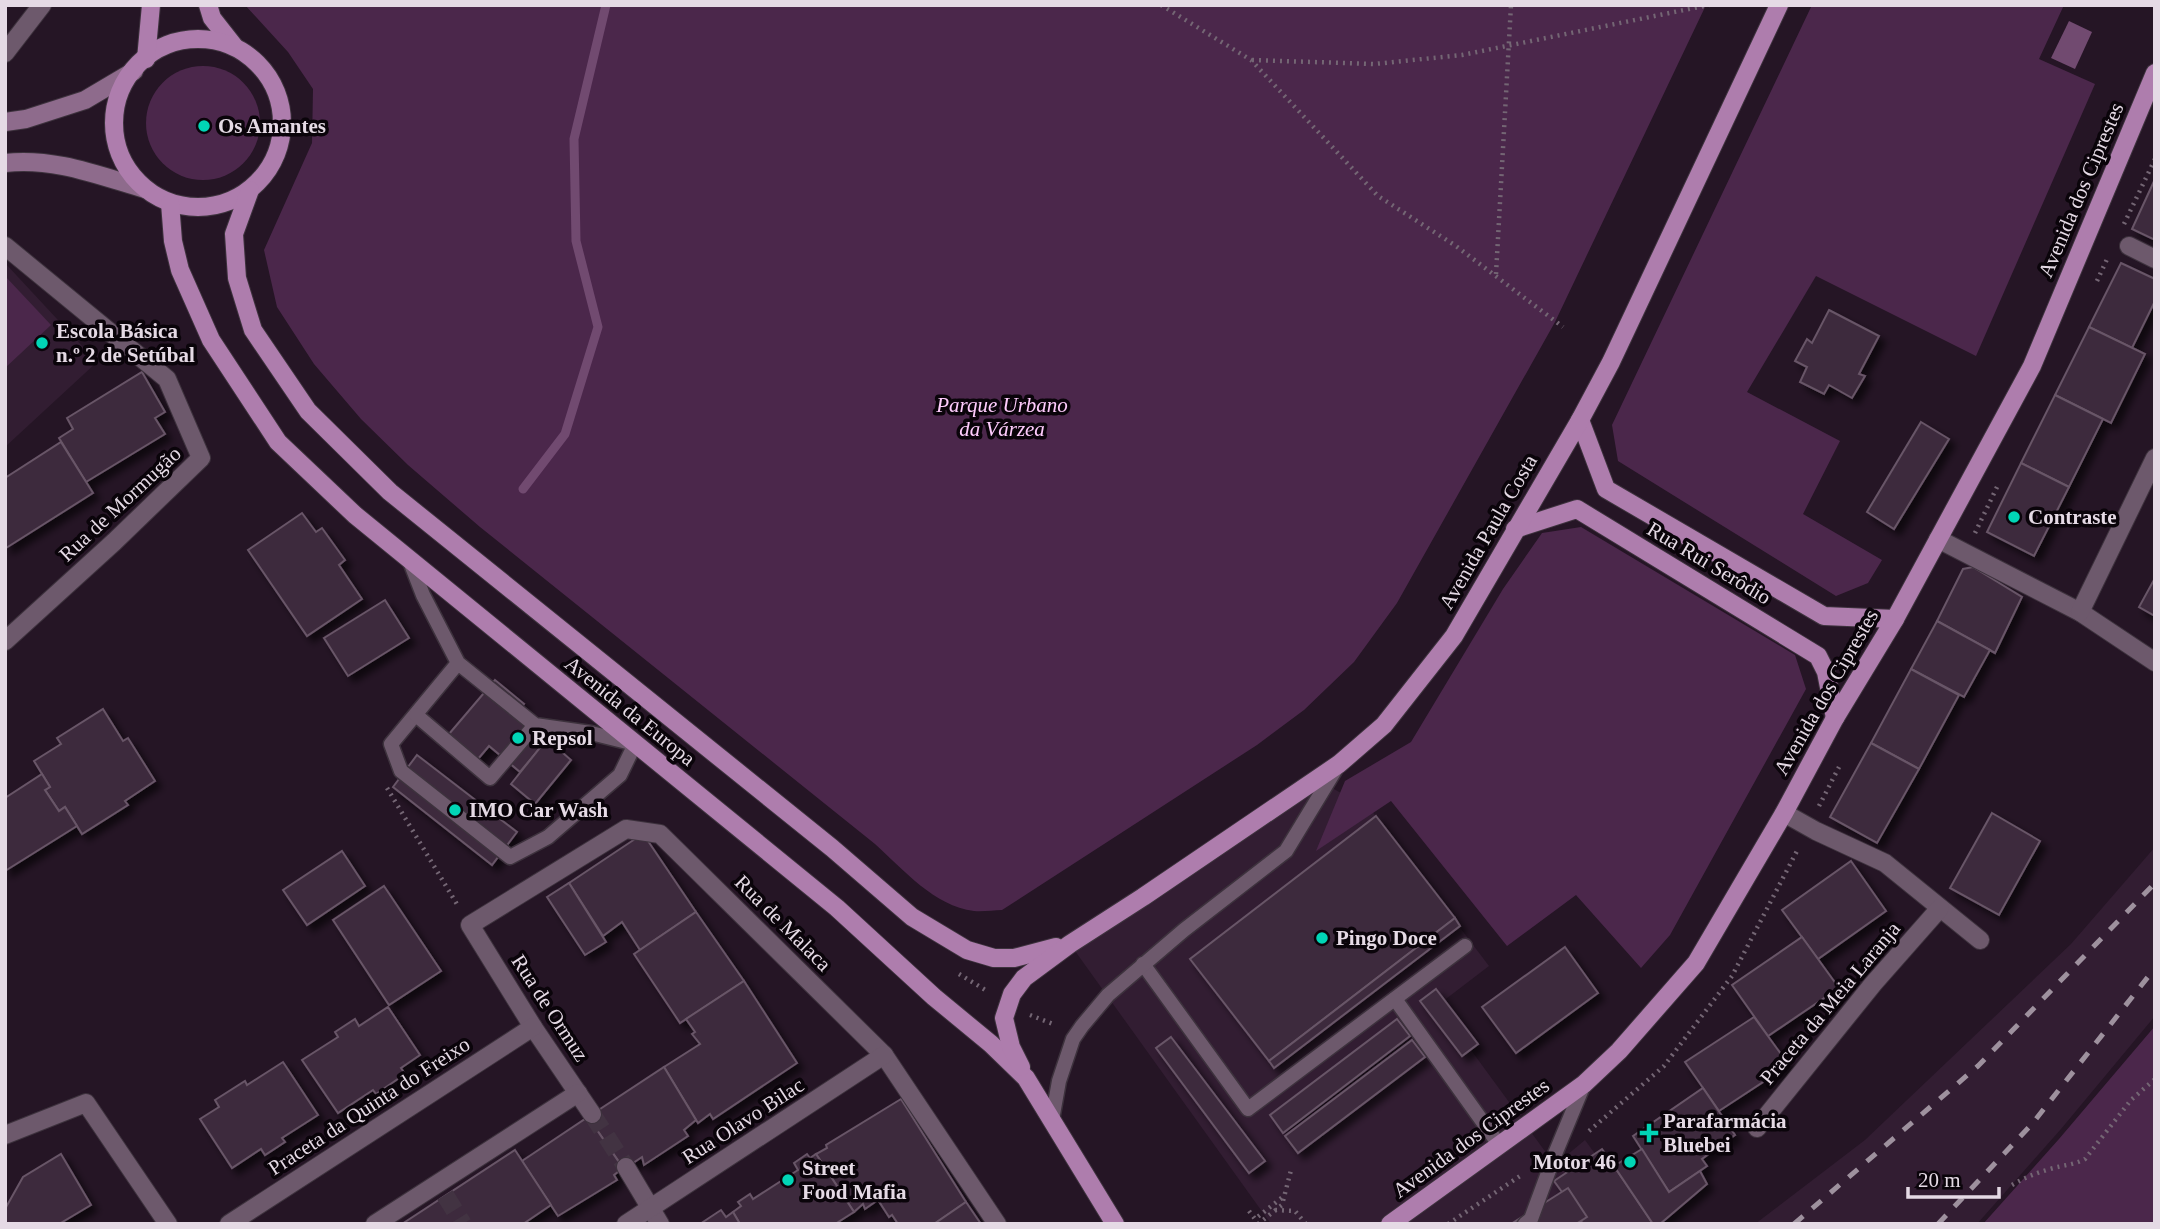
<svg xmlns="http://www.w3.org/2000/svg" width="2160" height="1229" font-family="Georgia,serif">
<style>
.built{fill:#321d32}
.green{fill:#4b274b}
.water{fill:#714a70}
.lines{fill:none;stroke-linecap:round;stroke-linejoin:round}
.stream{stroke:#714a70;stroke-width:9}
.building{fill:#3e2c3d;stroke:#685567;stroke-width:2;filter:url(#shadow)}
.street-tunnel{stroke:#423342;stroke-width:18;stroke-dasharray:18 9;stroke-linecap:butt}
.lane-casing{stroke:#3d323d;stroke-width:17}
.street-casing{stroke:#3d323d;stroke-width:20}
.secondary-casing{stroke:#3d323d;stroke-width:20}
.primary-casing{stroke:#3d323d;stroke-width:20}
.path{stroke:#746674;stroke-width:4.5;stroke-dasharray:2 5;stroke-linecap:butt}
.lane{stroke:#6d596c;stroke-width:14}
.street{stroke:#6d596c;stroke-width:18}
.secondary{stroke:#8e6b8c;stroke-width:18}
.primary{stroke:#ae7dad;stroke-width:18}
.rail{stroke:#9e919e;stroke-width:5;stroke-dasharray:12 12;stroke-linecap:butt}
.poi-dot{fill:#01d5b6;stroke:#0a040a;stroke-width:2.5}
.labels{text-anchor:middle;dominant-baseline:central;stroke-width:7;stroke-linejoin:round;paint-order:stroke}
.poi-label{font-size:21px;font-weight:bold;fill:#e5dae5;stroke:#0a040a;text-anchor:start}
.street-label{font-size:21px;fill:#e5dae5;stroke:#0a040a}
.park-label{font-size:21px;font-style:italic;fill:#ffccfd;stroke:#0a040a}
</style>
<defs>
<filter id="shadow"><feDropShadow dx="6" dy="6" stdDeviation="3.5" flood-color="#0009"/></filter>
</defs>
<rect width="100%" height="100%" fill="#251525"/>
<g class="built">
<path d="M 5,263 L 97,362 L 5,447 Z"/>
<path d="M 1318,780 L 1371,810 L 1489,966 L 1438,1005 L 1555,1165 L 1585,1140 L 1646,1224 L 1271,1224 L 1070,944 Z"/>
<path d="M 2155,847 L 2155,1016 L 2061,1129 L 1977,1224 L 1755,1224 L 1865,1140 L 2071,944 Z"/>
</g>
<g class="green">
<path d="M 245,5 L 1706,5 L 1555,322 L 1397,603 L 1354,662 L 1304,710 L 1257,745 L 1002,910 C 993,910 983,912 974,911 C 934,906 904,870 875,844 L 480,527 L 408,465 L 361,419 L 314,364 L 277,307 L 264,250 L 312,143 L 313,89 L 288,52 Z"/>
<path d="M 1812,5 L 2064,5 L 2039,59 L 2095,84 L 1976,356 L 1816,276 L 1747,392 L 1840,441 L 1803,514 L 1882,560 L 1868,583 L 1836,596 L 1618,461 L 1612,425 Z"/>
<circle cx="203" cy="123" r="57"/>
<path d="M 5,276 L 51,325 L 5,368 Z"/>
<path d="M 1581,527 L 1795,655 L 1806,689 L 1670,935 L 1641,968 L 1576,895 L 1507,946 L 1391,801 L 1316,851 L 1345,781 L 1411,742 L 1503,589 L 1542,533 Z"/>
<path d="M 2155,1026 L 2155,1224 L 1983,1224 L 2059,1139 Z"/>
</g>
<path class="water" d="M 2069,21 L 2092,32 L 2075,69 L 2051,58 Z"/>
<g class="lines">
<path class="stream" d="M 523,489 L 565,434 L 598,327 L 576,241 L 574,139 L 606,5"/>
</g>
<g class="building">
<path d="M 2155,179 L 2155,240 L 2132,229 Z"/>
<path d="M 2121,263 L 2155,279 L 2155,301 L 2132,348 L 2089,327 Z"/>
<path d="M 1829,310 L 1879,336 L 1859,374 L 1865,376 L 1852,398 L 1829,385 L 1824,394 L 1800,382 L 1807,367 L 1795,361 L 1807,339 L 1812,343 Z"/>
<path d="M 2089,327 L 2145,354 L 2111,423 L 2055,395 Z"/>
<path d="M 142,372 L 165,412 L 155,418 L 165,434 L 86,482 L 59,438 L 73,429 L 67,418 Z"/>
<path d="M 2055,395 L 2103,419 L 2069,487 L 2021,463 Z"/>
<path d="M 1921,422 L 1949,439 L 1894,529 L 1867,512 Z"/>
<path d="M 61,442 L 93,493 L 6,548 L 5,478 Z"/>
<path d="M 2021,463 L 2069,487 L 2034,556 L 1987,532 Z"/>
<path d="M 302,513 L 316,532 L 322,528 L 345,560 L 339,565 L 362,599 L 307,636 L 248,550 Z"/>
<path d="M 1973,567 L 2022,597 L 1995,653 L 1937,621 L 1963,569 Z"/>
<path d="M 2155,578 L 2155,616 L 2139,607 Z"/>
<path d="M 385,600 L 409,638 L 348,676 L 324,638 Z"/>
<path d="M 1937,621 L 1990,650 L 1964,697 L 1911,669 Z"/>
<path d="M 1911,669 L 1959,695 L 1919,769 L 1871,743 Z"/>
<path d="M 495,680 L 524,704 L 515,716 L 545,742 L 520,772 L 489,746 L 478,759 L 449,734 Z"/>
<path d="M 103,709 L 123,741 L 128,738 L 155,781 L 125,801 L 128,805 L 82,834 L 65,807 L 59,811 L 45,790 L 50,787 L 34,761 L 61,744 L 57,738 Z"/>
<path d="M 547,739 L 571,760 L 535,804 L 511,784 Z"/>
<path d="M 1871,743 L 1919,769 L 1877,843 L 1830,817 Z"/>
<path d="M 417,755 L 517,832 L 492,865 L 393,787 Z"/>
<path d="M 42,774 L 50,787 L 45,790 L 59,811 L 65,807 L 77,826 L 5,871 L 5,798 Z"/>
<path d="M 1992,813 L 2040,841 L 1999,915 L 1950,888 Z"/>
<path d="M 1376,816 L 1455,918 L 1269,1061 L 1190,959 Z"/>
<path d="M 638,837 L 648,841 L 696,912 L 640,950 L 622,922 L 603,936 L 569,883 Z"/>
<path d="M 342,851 L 365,886 L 307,925 L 283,890 Z"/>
<path d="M 1851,861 L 1886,911 L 1818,959 L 1782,910 Z"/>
<path d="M 569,883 L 606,942 L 585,955 L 547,897 Z"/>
<path d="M 384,886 L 441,971 L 389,1005 L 333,920 Z"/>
<path d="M 696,912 L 744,981 L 680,1023 L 634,954 Z"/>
<path d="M 1455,918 L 1460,926 L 1274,1068 L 1269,1061 Z"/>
<path d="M 1802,937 L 1839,988 L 1768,1036 L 1732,985 Z"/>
<path d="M 1565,947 L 1598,993 L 1516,1053 L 1482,1007 Z"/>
<path d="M 744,981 L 797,1063 L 713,1119 L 710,1114 L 698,1123 L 664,1067 L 700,1044 L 692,1034 L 695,1032 L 686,1019 Z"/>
<path d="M 1436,989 L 1478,1044 L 1462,1056 L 1420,1001 Z"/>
<path d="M 388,1007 L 420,1055 L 401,1068 L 405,1074 L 376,1094 L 373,1090 L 338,1113 L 302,1060 L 338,1037 L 335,1032 L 355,1019 L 359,1026 Z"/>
<path d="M 1754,1017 L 1789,1065 L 1719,1111 L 1685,1062 Z"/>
<path d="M 1397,1019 L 1410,1036 L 1283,1133 L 1270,1115 Z"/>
<path d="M 1171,1037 L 1265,1161 L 1249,1173 L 1156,1048 Z"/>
<path d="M 1412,1040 L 1425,1057 L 1298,1153 L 1285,1136 Z"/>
<path d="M 283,1062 L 318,1115 L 282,1138 L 285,1142 L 265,1155 L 261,1149 L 232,1168 L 200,1119 L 219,1107 L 215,1100 L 245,1081 L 247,1085 Z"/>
<path d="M 664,1067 L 696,1120 L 684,1130 L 688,1136 L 644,1165 L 642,1157 L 624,1169 L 588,1117 Z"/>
<path d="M 1703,1088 L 1735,1135 L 1702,1159 L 1707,1166 L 1669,1192 L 1633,1136 Z"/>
<path d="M 901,1099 L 966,1202 L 934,1224 L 898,1224 L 892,1215 L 889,1217 L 878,1200 L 865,1209 L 863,1204 L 854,1212 L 816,1154 L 827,1148 L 826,1145 Z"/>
<path d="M 588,1117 L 623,1168 L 614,1175 L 617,1180 L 558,1216 L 522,1161 Z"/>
<path d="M 1602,1149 L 1614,1166 L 1653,1224 L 1583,1224 L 1562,1192 L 1554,1181 Z"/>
<path d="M 1642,1149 L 1669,1192 L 1700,1171 L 1707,1184 L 1660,1224 L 1653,1224 L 1614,1166 Z"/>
<path d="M 515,1150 L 551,1205 L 523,1224 L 402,1224 Z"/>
<path d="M 61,1154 L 91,1205 L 59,1224 L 5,1224 L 5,1209 L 23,1177 Z"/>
<path d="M 807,1154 L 810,1158 L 816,1154 L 854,1212 L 835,1224 L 740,1224 L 733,1212 L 741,1206 L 738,1202 L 750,1194 L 753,1199 L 798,1170 L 794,1163 Z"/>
<path d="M 1568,1188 L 1587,1217 L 1576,1224 L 1511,1224 Z"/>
<path d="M 966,1202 L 981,1224 L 934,1224 Z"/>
<path d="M 721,1210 L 726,1217 L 733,1212 L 740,1224 L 700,1224 Z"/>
</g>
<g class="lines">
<g class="street-tunnel">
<path d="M 592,1114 L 626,1167"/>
<path d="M 445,1195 L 463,1224"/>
</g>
<defs>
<g id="lane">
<path d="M 409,559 L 423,595 L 458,663 L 391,744 L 401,771 L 510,857 L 548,837 L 620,775 L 635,744 L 591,733 L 535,725 L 458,663"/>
<path d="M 416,715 L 490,778 L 535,725"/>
<path d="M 1143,964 L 1248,1109 L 1465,946"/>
<path d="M 1395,999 L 1500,1146"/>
<path d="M 1052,1120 L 1059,1081 L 1073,1039 L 1082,1026 L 1108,995 L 1184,930 L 1286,851 L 1337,767"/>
<path d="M 1525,1224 L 1531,1219 L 1555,1154 L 1584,1084"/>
</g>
<g id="street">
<path d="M 5,53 L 42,5"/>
<path d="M 5,246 L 167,379 L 201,458 L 114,542 L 5,641"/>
<path d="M 2129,246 L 2155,259"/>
<path d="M 1938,539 L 2080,612 L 2155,662"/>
<path d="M 2080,612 L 2155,458"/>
<path d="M 1784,813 L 1816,831 L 1885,863 L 1980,940"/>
<path d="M 592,1114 L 533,1027 L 470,925 L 626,829 L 660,834 L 884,1055 L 997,1224"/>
<path d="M 1757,1128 L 1873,984 L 1940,908"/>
<path d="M 5,1135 L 86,1103 L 168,1224"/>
<path d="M 626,1167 L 660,1224"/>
<path d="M 229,1224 L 533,1027"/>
<path d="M 375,1224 L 578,1093"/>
<path d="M 626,1224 L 884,1055"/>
</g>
<g id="secondary">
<path d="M 5,122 L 26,119 L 85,100 L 134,71"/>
<path d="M 5,163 C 53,157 100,176 145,189"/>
</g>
<g id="primary">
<path d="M 208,5 L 212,18 L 234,46"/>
<circle cx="198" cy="123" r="84"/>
<path d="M 146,59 L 151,5"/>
<path d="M 250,190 L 234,234 L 237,278 L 253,330 L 308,411 L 390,492 L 832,848 L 912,917 L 967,950 L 994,958 L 1014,958 L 1056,947"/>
<path d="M 170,203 L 173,241 L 180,270 L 211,340 L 278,442 L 355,515 L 837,908 L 934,997 L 991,1044 L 1026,1078 L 1115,1224"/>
<path d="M 1580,420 L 1606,489 L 1824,616 L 1895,619"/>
<path d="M 1515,529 L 1577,509 L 1818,656 L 1826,672 L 1835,718"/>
<path d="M 1021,1067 L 1011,1047 L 1004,1018 L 1012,994 L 1024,978 L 1070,944 L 1143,897 L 1339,764 L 1384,725 L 1454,636 L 1580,420 L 1611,362 L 1779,5"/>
<path d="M 1390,1224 L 1584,1084 L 1619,1051 L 1696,963 L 1784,813 L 1835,718 L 1895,619 L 2032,366 L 2155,73"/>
</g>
</defs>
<use href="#lane" class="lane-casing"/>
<use href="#street" class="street-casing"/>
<use href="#secondary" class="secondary-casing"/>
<use href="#primary" class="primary-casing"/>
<g class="path">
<path d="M 1161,5 L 1251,60 L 1378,196 L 1456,246 L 1563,327"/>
<path d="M 1252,60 L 1374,64 L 1462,55 L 1709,5"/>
<path d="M 2124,224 L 2155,159"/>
<path d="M 1496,274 L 1511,5"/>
<path d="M 2097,281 L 2108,257"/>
<path d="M 1975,533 L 1997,487"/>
<path d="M 387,788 L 458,906"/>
<path d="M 1819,806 L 1839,767"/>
<path d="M 959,974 L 987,991"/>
<path d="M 1030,1015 L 1053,1024"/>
<path d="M 1589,1131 L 1664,1066 L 1732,976 L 1798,849"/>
<path d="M 2012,1185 C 2024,1178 2036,1173 2050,1169 C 2063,1165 2074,1165 2085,1159 L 2131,1100 L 2155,1079"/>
<path d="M 1275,1210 L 1295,1211 L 1306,1224"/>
<path d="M 1249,1211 L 1255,1219 L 1284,1196"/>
<path d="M 1258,1224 L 1282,1205 L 1291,1170"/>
<path d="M 1448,1224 L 1523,1174"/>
</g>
<use href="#lane" class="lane"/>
<use href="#street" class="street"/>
<use href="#secondary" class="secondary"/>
<use href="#primary" class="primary"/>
<g class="rail">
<path d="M 1794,1224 L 1978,1066 L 2155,883"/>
<path d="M 1938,1224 L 2032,1124 L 2155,968"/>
</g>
</g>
<g class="poi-dot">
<circle cx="204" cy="126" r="7"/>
<circle cx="42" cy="343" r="7"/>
<circle cx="2014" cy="517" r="7"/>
<circle cx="518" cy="738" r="7"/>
<circle cx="455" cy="810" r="7"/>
<circle cx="1322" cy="938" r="7"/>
<path d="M1645.5 1122.5h7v7h7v7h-7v7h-7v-7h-7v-7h7z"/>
<circle cx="1630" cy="1162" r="7"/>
<circle cx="788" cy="1180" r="7"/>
</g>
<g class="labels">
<g class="poi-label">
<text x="218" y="126">Os Amantes</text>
<text x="56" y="331">Escola Básica<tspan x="56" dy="24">n.º 2 de Setúbal</tspan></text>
<text x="2028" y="517">Contraste</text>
<text x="532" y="738">Repsol</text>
<text x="469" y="810">IMO Car Wash</text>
<text x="1336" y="938">Pingo Doce</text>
<text x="1663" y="1121">Parafarmácia<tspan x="1663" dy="24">Bluebei</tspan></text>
<text x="1616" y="1162" text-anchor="end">Motor 46</text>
<text x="802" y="1168">Street<tspan x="802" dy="24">Food Mafia</tspan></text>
</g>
<g class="street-label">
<text transform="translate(2081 190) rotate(-67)">Avenida dos Ciprestes</text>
<text transform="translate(120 504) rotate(-43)">Rua de Mormugão</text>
<text transform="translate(1488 532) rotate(-60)">Avenida Paula Costa</text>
<text transform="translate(1709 563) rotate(31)">Rua Rui Serôdio</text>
<text transform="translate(1826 692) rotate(-60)">Avenida dos Ciprestes</text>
<text transform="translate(630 711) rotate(39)">Avenida da Europa</text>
<text transform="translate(783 923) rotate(45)">Rua de Malaca</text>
<text transform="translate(1830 1003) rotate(-50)">Praceta da Meia Laranja</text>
<text transform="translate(550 1008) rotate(57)">Rua de Ormuz</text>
<text transform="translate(369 1106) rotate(-33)">Praceta da Quinta do Freixo</text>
<text transform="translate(743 1121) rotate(-33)">Rua Olavo Bilac</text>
<text transform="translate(1471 1138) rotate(-36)">Avenida dos Ciprestes</text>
</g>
<g class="park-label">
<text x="1002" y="405">Parque Urbano<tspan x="1002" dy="24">da Várzea</tspan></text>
</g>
</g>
<rect width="2160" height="1229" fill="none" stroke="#e5dae5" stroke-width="14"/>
<path d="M1908 1187v10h91v-10" fill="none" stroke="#e5dae5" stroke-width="3.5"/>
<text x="1918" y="1187" font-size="21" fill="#e5dae5" stroke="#0a040a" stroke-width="5" paint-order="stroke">20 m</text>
</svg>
